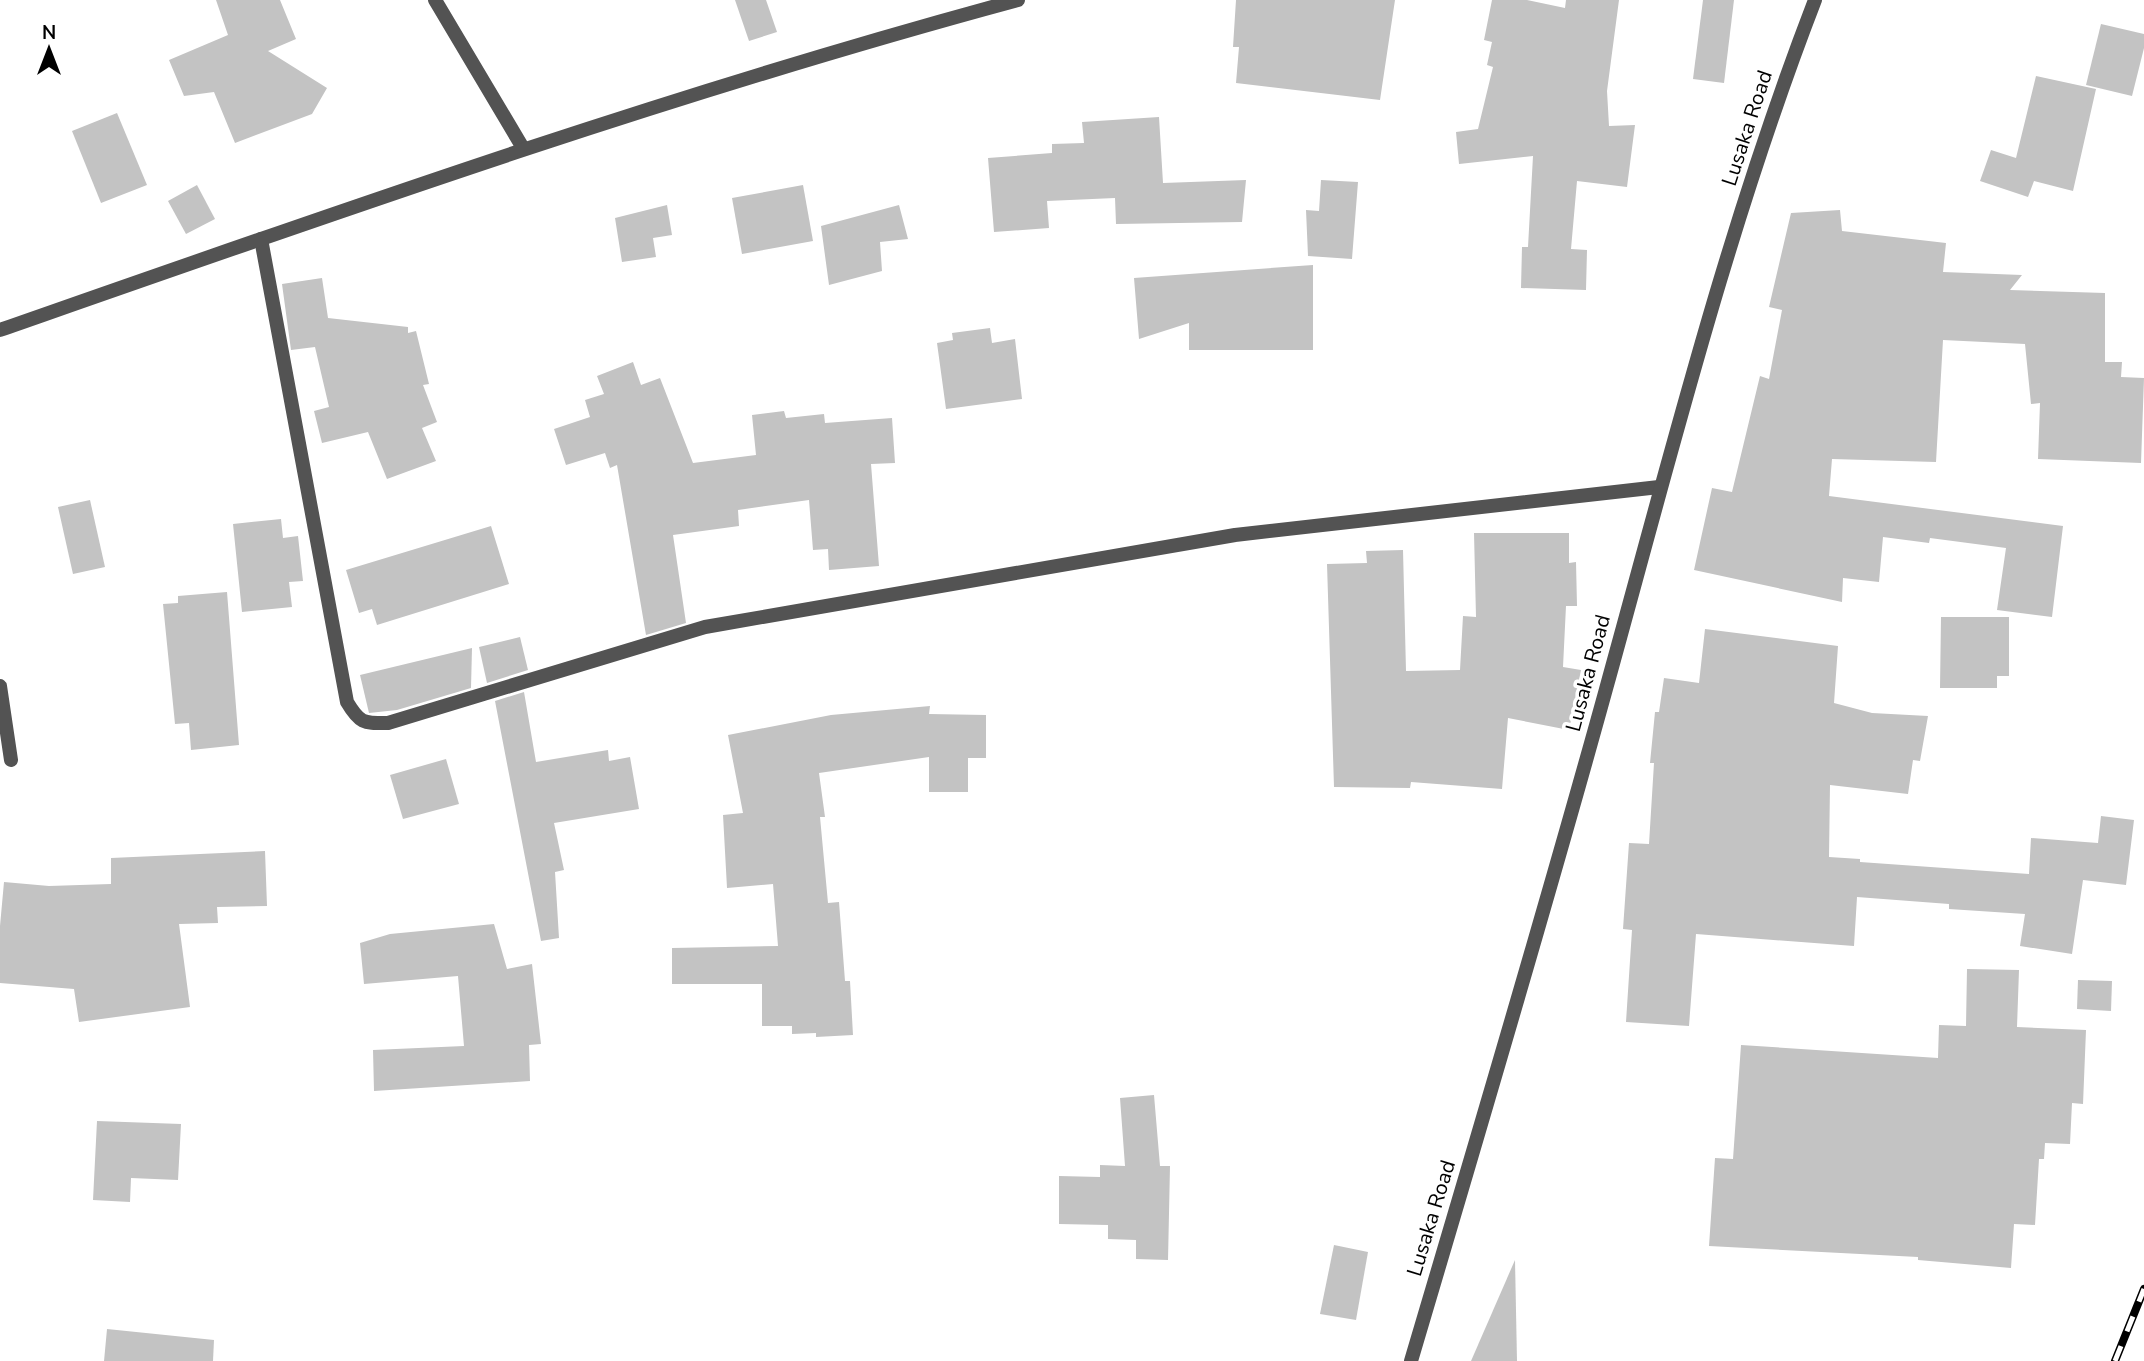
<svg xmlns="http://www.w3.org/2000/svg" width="2144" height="1361" font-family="'Nunito Sans',sans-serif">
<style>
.building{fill:#c3c3c3}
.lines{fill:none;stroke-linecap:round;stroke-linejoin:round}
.minor{stroke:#535353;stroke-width:14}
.tertiary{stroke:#535353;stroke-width:14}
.rail-casing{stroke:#000;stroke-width:8}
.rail{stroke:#fff;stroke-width:5;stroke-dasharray:16;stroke-linecap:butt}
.labels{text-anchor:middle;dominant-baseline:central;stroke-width:7;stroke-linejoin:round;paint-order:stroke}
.street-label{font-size:21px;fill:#000;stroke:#fff}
</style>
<rect width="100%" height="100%" fill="#fff"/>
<g class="building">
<path d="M 216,0 L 280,0 L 296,39 L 268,51 L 327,88 L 312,114 L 235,143 L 214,92 L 184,96 L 169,60 L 228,35 Z"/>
<path d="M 735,0 L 766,0 L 777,32 L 749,41 Z"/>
<path d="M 1236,0 L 1395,0 L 1380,100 L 1236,83 L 1239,47 L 1233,47 Z"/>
<path d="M 1492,0 L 1527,0 L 1565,8 L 1566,0 L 1619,0 L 1607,91 L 1609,126 L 1635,125 L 1627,187 L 1577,181 L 1571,249 L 1587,250 L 1586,290 L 1521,288 L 1522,247 L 1528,247 L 1533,156 L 1459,164 L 1456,132 L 1478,129 L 1493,67 L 1487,65 L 1492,42 L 1484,40 Z"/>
<path d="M 1703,0 L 1734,0 L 1724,83 L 1693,79 Z"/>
<path d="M 2101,24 L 2144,34 L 2144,48 L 2132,96 L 2086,85 Z"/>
<path d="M 2036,76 L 2096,89 L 2073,191 L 2034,181 L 2028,197 L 1980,181 L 1991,150 L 2016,158 Z"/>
<path d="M 117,113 L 147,185 L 101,203 L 72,131 Z"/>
<path d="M 1159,117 L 1163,183 L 1246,180 L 1242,222 L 1116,224 L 1115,198 L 1047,201 L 1049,228 L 994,232 L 988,158 L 1052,153 L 1052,144 L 1084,143 L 1082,122 Z"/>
<path d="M 1321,180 L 1358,182 L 1352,259 L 1308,256 L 1306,210 L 1319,211 Z"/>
<path d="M 197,185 L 215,219 L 186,234 L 168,201 Z"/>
<path d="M 803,185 L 813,241 L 742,254 L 732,198 Z"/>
<path d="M 667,205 L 672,235 L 653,238 L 656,257 L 622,262 L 615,218 Z"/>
<path d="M 899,205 L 908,239 L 880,242 L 882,271 L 829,285 L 821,226 Z"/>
<path d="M 1840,210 L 1842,231 L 1946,243 L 1943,272 L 2022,275 L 2010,290 L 2105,293 L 2105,362 L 2122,362 L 2121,377 L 2144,378 L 2141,463 L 2038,459 L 2040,403 L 2031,404 L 2025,344 L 1943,340 L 1936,462 L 1832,459 L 1829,496 L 2063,526 L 2052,617 L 1997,610 L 2006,548 L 1930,538 L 1929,543 L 1883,537 L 1879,582 L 1843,578 L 1842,602 L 1694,570 L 1712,488 L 1732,492 L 1760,376 L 1769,379 L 1782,310 L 1769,307 L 1791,213 Z"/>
<path d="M 1313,265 L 1313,350 L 1189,350 L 1189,323 L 1139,339 L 1134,278 Z"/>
<path d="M 322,278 L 328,318 L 408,327 L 408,333 L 416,331 L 429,384 L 423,385 L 437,422 L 422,428 L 436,461 L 387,479 L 368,432 L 322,443 L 314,411 L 329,407 L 315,347 L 291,350 L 282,284 Z"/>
<path d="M 990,328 L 992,343 L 1015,339 L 1022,399 L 946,409 L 937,343 L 953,340 L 952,333 Z"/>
<path d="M 633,362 L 641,385 L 660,378 L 693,463 L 756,455 L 752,415 L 784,411 L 786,418 L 824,414 L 825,423 L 892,418 L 895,463 L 871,464 L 879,566 L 829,570 L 828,549 L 813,550 L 809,500 L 738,510 L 739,526 L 673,535 L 686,623 L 646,635 L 617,465 L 610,468 L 605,453 L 566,465 L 554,429 L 590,417 L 585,400 L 604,394 L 597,376 Z"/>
<path d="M 90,500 L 105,567 L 73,574 L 58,507 Z"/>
<path d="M 281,519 L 283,538 L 298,536 L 303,581 L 289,582 L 292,607 L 242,612 L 233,524 Z"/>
<path d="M 491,526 L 509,584 L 377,625 L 372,609 L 359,613 L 346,570 Z"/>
<path d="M 1474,533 L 1569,533 L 1569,563 L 1576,562 L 1577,606 L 1566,606 L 1563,667 L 1581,670 L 1569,730 L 1508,718 L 1502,789 L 1411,782 L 1410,788 L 1334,787 L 1327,564 L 1367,563 L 1366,551 L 1403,550 L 1406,671 L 1460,670 L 1463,616 L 1476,617 Z"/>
<path d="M 227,592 L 239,745 L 191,750 L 189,723 L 175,724 L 163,604 L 178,603 L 178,596 Z"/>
<path d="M 1941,617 L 2009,617 L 2009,676 L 1997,676 L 1997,688 L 1940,688 Z"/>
<path d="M 1705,629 L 1838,646 L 1834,703 L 1872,713 L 1928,716 L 1920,761 L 1913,760 L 1908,794 L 1830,785 L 1829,857 L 1860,859 L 1860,862 L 2029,874 L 2031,838 L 2098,843 L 2101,816 L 2134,820 L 2126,885 L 2083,880 L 2072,954 L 2020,946 L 2025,914 L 1949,909 L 1949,904 L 1857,897 L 1854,946 L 1696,934 L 1689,1026 L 1626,1022 L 1632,930 L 1623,929 L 1629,843 L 1649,844 L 1654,763 L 1650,763 L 1655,712 L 1659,712 L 1664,678 L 1699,683 Z"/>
<path d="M 520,637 L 528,670 L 487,683 L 479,647 Z"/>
<path d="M 472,648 L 471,688 L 397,710 L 369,713 L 360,675 Z"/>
<path d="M 524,692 L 536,762 L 608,750 L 609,761 L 630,757 L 639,809 L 554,823 L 564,870 L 555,872 L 559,938 L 541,941 L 495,701 Z"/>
<path d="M 930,706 L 929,714 L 986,715 L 986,758 L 968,758 L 968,792 L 929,792 L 929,757 L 819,773 L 825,817 L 820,817 L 828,903 L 839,902 L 845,981 L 850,981 L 853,1035 L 816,1037 L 816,1033 L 792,1034 L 792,1026 L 762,1026 L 762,984 L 672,984 L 672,948 L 778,946 L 773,884 L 727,888 L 723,815 L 743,813 L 728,735 L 831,715 Z"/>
<path d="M 446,759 L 459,804 L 403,819 L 390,775 Z"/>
<path d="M 265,851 L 267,906 L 217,907 L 218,923 L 179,924 L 190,1007 L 79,1022 L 74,989 L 0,983 L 0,926 L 4,882 L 49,886 L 111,884 L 111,858 Z"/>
<path d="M 494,924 L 507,969 L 532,964 L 541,1044 L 529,1045 L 530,1081 L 374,1091 L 373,1050 L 464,1046 L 458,976 L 364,984 L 360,943 L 390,934 Z"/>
<path d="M 1967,969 L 2019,970 L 2017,1027 L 2086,1030 L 2083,1104 L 2072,1103 L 2070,1144 L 2045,1143 L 2044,1159 L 2039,1159 L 2035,1225 L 2014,1224 L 2011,1268 L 1918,1260 L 1918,1257 L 1709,1246 L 1715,1158 L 1733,1159 L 1741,1045 L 1938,1058 L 1939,1025 L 1966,1026 Z"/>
<path d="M 2078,980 L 2112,981 L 2111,1011 L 2077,1009 Z"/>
<path d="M 1154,1095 L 1160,1166 L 1170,1166 L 1168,1260 L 1136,1259 L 1136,1240 L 1108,1239 L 1108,1225 L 1059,1224 L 1059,1176 L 1100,1177 L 1100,1165 L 1125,1166 L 1120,1098 Z"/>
<path d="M 97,1121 L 181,1124 L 178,1180 L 131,1178 L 130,1202 L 93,1200 Z"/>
<path d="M 1334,1245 L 1368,1252 L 1356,1320 L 1320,1314 Z"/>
<path d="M 1515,1260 L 1517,1361 L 1471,1361 Z"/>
<path d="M 107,1329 L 214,1340 L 213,1361 L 104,1361 Z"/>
</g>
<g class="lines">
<g class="minor">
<path d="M 435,0 L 523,148"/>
<path d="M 261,239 L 347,702 C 360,724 364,723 388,723 L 705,627 L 1235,535 L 1659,487"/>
<path d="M 0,330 C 337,212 673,93 1018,0"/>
<path d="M 0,686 L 11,760"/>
</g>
<path class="tertiary" d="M 1411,1361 C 1477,1138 1544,914 1606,689 C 1670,458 1728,225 1815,0"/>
<defs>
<path id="rail" d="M 2115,1361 L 2144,1289"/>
</defs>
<use href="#rail" class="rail-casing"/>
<use href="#rail" class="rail"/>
</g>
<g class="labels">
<g class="street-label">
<text transform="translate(1747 128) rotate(-72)">Lusaka Road</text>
<text transform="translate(1588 673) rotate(-75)">Lusaka Road</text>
<text transform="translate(1431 1218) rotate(-73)">Lusaka Road</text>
</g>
</g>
<g transform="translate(49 49)" stroke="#ffffff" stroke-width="5" paint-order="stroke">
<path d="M0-5L12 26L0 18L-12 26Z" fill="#000000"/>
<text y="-10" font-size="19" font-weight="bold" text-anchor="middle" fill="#000000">N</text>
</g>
</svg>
